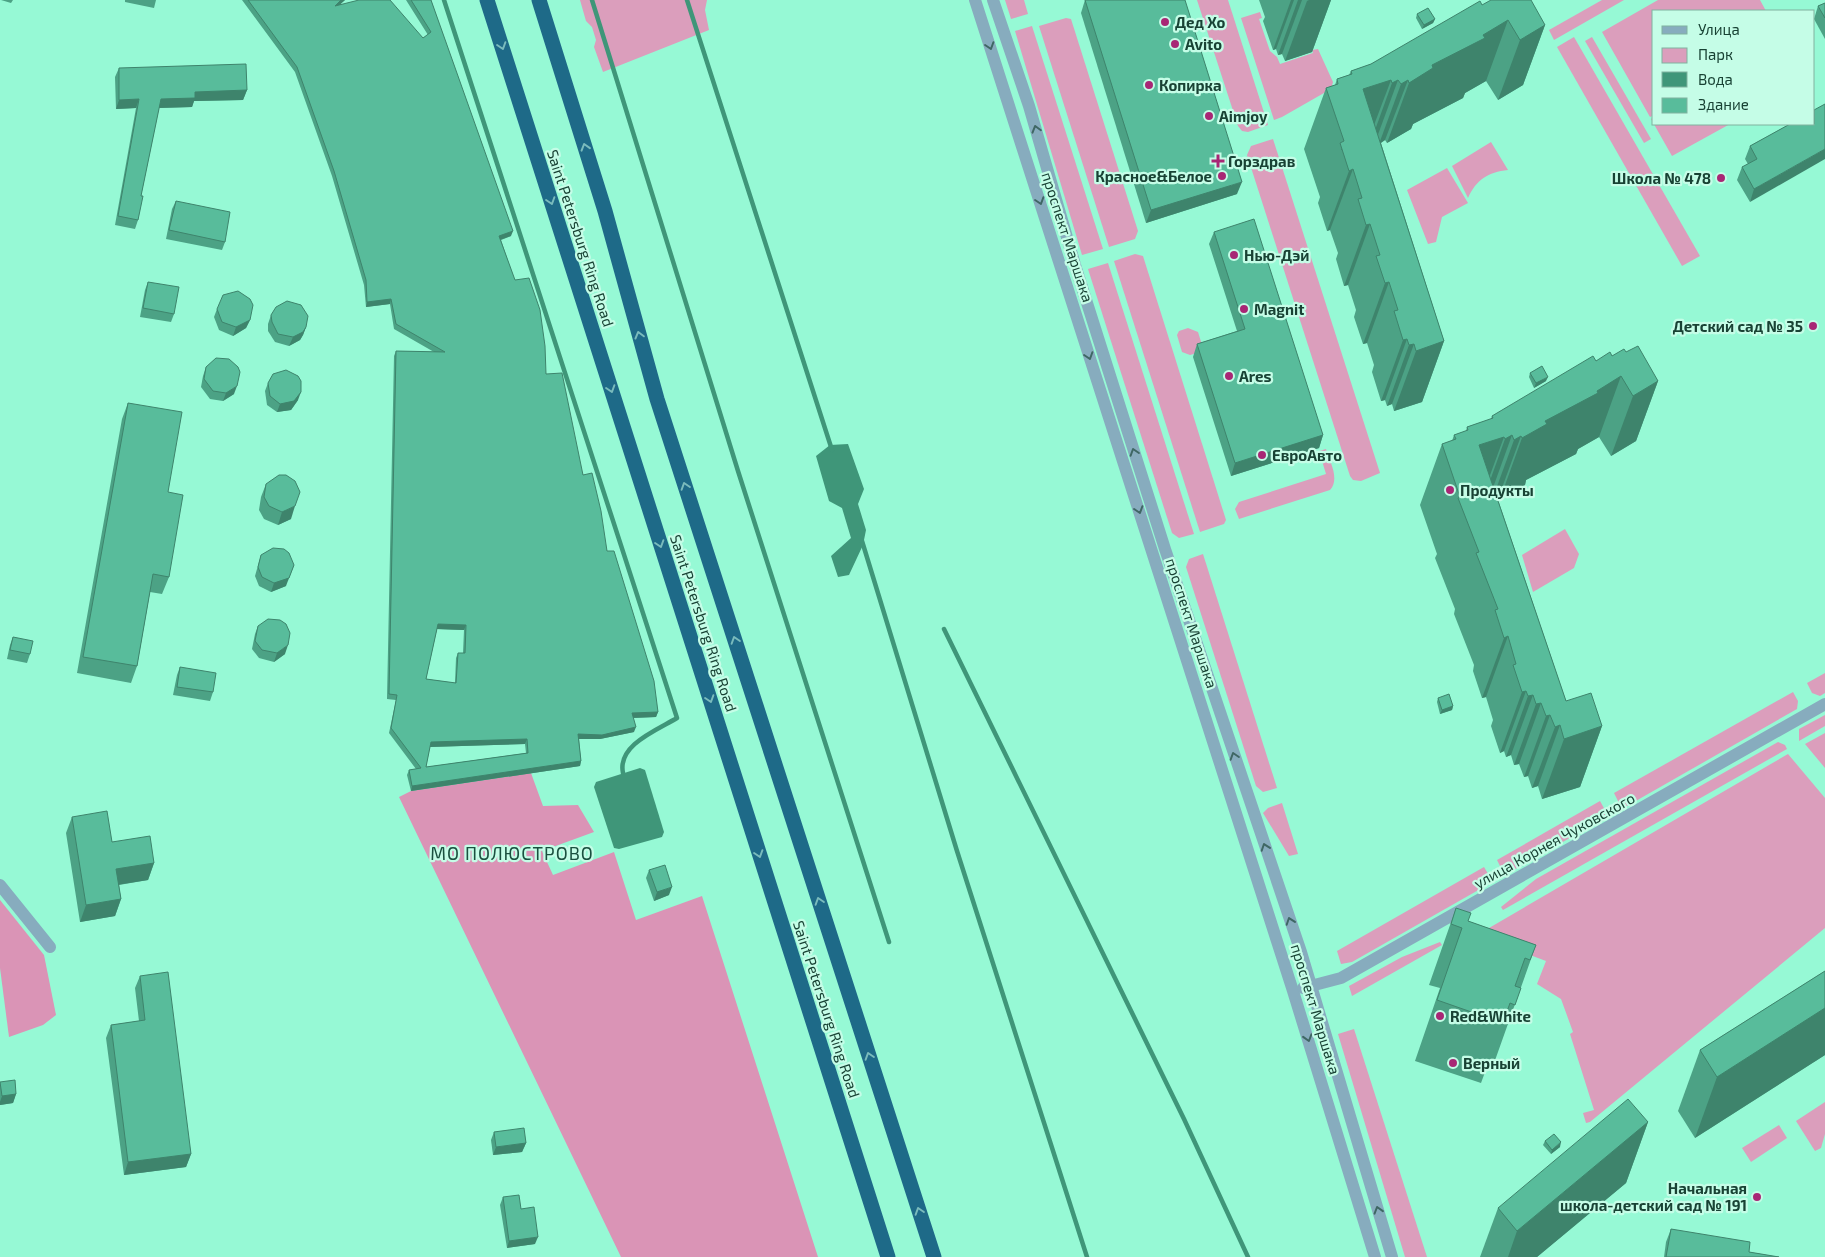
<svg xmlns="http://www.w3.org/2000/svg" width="1825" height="1257" font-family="'Exo 2',sans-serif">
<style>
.green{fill:#db9ebc}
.forest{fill:#da94b6}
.water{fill:#3f9679}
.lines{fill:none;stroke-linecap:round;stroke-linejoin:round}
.stream{stroke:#3f9679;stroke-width:4.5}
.minor{stroke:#87acbe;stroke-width:12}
.highway{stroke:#1e6a88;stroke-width:15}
.wall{fill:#4ca285;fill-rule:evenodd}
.shaded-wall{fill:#3e846c}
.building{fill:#58bc9b;stroke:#3e846c;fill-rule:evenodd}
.oneway{stroke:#7abbbc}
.oneway2{stroke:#3f6764}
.poi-dot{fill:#a82775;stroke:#c5fde7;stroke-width:2}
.labels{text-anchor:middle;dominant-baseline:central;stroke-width:4.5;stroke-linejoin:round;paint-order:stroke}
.poi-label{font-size:15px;font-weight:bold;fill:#184234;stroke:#c5fde7;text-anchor:start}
.street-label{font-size:15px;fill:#184234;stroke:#c5fde7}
.quarter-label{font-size:18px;letter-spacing:1px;fill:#1a503f;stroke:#c5fde7}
</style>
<rect width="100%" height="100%" fill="#96f9d5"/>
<g class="green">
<path d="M 580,0 L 707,0 L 705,10 L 709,30 L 603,72 L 594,47 L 596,40 L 592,27 L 586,21 Z"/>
<path d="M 1005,0 L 1024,0 L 1028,14 L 1011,19 Z"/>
<path d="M 1197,0 L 1228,0 L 1268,125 L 1248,132 L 1242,131 L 1238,126 Z"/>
<path d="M 1602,0 L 1624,0 L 1554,40 L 1549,30 Z"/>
<path d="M 1658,0 L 1760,0 L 1766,11 L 1654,11 L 1654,115 L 1650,117 L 1602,32 Z"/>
<path d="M 1260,12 L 1262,18 L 1259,19 L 1270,51 L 1277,57 L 1280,64 L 1313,53 L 1312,50 L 1318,49 L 1333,82 L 1331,89 L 1282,117 L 1274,120 L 1241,18 Z"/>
<path d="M 1066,18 L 1071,19 L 1138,231 L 1135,239 L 1109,247 L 1039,26 Z"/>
<path d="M 1032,26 L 1103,249 L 1082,255 L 1015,31 Z"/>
<path d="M 1574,37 L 1700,256 L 1682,266 L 1557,47 Z"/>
<path d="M 1592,37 L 1651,139 L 1644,143 L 1585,41 Z"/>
<path d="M 1654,117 L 1654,124 L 1730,124 L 1672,156 L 1651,119 Z"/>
<path d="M 1273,139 L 1380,473 L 1361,481 L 1353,480 L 1350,476 L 1247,155 L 1251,146 Z"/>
<path d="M 1491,142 L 1508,170 C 1488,172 1476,180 1468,198 L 1452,166 Z"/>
<path d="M 1447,168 L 1468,203 L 1442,217 L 1436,242 L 1428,244 L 1407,190 Z"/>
<path d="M 1135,254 L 1143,256 L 1226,520 L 1224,524 L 1200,532 L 1114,261 Z"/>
<path d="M 1108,263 L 1194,534 L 1179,538 L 1172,533 L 1088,269 Z"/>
<path d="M 1188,328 L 1198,332 L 1204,351 L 1190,355 L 1182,352 L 1177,335 L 1179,331 Z"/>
<path d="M 1326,449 C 1330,462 1340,479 1330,490 L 1239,519 L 1235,509 L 1239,502 L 1326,474 L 1319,451 Z"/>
<path d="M 1565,529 L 1579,554 L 1574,568 L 1533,592 L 1522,555 Z"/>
<path d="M 1203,554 L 1277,788 L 1263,792 L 1256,786 L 1186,567 L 1189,559 Z"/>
<path d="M 1825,673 L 1825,693 L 1820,696 L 1812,693 L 1807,683 Z"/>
<path d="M 1793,692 L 1798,701 L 1797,709 L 1627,806 L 1619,803 L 1614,793 Z"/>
<path d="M 1825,715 L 1825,726 L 1799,741 L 1799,729 Z"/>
<path d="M 1825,733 L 1825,768 L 1805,744 Z"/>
<path d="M 1778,742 L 1785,745 L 1787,749 L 1503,910 L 1501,907 L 1536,879 Z"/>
<path d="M 1788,754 L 1825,798 L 1825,928 L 1590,1122 L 1586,1123 L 1583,1113 L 1594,1110 L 1570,1034 L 1573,1032 L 1561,999 L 1537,984 L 1546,961 L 1492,941 L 1446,953 Z"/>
<path d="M 1600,801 L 1605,810 L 1605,818 L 1510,872 L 1502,870 L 1497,860 Z"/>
<path d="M 1282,803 L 1298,854 L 1289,856 L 1263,813 L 1268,808 Z"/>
<path d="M 1484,867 L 1490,877 L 1489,884 L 1352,962 L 1341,964 L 1337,951 Z"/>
<path d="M 1440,942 L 1442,945 L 1352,996 L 1349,986 L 1402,957 Z"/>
<path d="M 1354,1029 L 1427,1257 L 1405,1257 L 1338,1034 Z"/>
<path d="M 1825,1102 L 1825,1134 L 1821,1148 L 1815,1151 L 1796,1121 Z"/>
<path d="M 1779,1125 L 1787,1138 L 1751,1162 L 1742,1148 Z"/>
</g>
<g class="forest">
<path d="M 531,773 L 543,806 L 578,805 L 594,832 L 542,851 L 553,875 L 614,852 L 636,920 L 702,896 L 818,1257 L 621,1257 L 399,797 L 411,791 Z"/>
<path d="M 0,900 L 44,955 L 56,1015 L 43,1025 L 9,1037 L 0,968 Z"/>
</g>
<g class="water">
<path d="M 848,444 L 864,489 L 858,504 L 866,530 L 863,545 L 849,575 L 838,577 L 831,556 L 851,538 L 842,508 L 829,501 L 816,456 L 830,445 Z"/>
<path d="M 640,768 L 645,770 L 664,832 L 662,837 L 619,849 L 614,848 L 594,787 L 596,782 Z"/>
</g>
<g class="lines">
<g class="stream">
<path d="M 444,0 L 677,718 C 657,730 617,745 623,773"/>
<path d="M 592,0 L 738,471 L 889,942"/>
<path d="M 687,0 L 832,450"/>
<path d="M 862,541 L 957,851 L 1087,1257"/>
<path d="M 944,629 L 1184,1119 L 1248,1257"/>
</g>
<g class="minor">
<path d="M 975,0 L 1293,991 L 1375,1257"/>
<path d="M 993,0 L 1029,106 L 1075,265 L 1165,549 L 1301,952 L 1392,1257"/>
<path d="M 0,885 L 50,947"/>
<path d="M 1303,988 L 1341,978 L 1825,704"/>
</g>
<g class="highway">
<path d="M 487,0 L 888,1257"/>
<path d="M 539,0 L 605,211 L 657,399 L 934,1257"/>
</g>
</g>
<g class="wall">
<path d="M 1,0 L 13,0 L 11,3 Z"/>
<path d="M 125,0 L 156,0 L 154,8 L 125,2 Z"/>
<path d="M 242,0 L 345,0 L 340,4 L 423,38 L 428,35 L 406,0 L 431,0 L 511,236 L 501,240 L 546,374 L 583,475 L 658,712 L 656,717 L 633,718 L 634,732 L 600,739 L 579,739 L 581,761 L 580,766 L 411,791 L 407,775 L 409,770 L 416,769 L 389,733 L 396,700 L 387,699 L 394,356 L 396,351 L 434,352 L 394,329 L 390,304 L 366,307 L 364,285 L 332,176 L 295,72 ZM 437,629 L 464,630 L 463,653 L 458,653 L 456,658 L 455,683 L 426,679 ZM 525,744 L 526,753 L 426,767 L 430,747 Z"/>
<path d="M 1085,0 L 1237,194 L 1146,223 L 1081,13 Z"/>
<path d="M 1259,0 L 1331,0 L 1312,52 L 1285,61 L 1282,54 L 1278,55 L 1276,49 L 1273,50 L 1263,21 L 1265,17 Z"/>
<path d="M 1825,3 L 1825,39 L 1814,19 L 1818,6 Z"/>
<path d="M 1482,5 L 1545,25 L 1523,85 L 1498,100 L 1486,81 L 1465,93 L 1463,98 L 1413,124 L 1411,129 L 1387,143 L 1385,140 L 1381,143 L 1444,341 L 1422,402 L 1394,411 L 1392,404 L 1387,406 L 1385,400 L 1381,401 L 1372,372 L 1374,365 L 1367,343 L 1363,344 L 1354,317 L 1356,310 L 1348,285 L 1344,286 L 1336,259 L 1338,253 L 1330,230 L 1327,231 L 1318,203 L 1320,197 L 1304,149 L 1326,88 L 1335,85 L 1337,79 L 1349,75 L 1351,71 L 1371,64 Z"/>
<path d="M 1417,14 L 1435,19 L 1433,23 L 1422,29 L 1416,18 Z"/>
<path d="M 119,68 L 247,90 L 243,100 L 194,101 L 192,107 L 159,108 L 141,196 L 138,220 L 135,229 L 115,225 L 136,108 L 116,109 L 115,77 Z"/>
<path d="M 1790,124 L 1750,202 L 1737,180 L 1742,167 L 1748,164 L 1745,159 L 1750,146 Z"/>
<path d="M 176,201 L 225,242 L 222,250 L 166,239 L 172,209 Z"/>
<path d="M 1214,232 L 1323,435 L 1319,448 L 1231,476 L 1193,357 L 1197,344 L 1237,331 L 1209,244 Z"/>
<path d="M 148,282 L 174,314 L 171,322 L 140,317 L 145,290 Z"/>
<path d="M 217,309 L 250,320 L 246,328 L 233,336 L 219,330 L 214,317 Z"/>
<path d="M 271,315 L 306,327 L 303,335 L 300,340 L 289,346 L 275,342 L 268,331 L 268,324 Z"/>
<path d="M 1626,352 L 1658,381 L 1636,441 L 1611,456 L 1599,437 L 1578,449 L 1576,454 L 1526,480 L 1525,485 L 1500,499 L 1499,496 L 1497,497 L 1566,701 L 1602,726 L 1580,787 L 1542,799 L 1538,786 L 1532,788 L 1528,776 L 1524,777 L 1519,764 L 1514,765 L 1511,755 L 1506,757 L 1504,751 L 1500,753 L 1491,726 L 1493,720 L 1486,697 L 1482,698 L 1473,671 L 1474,665 L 1454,614 L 1455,609 L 1435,558 L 1437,554 L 1420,505 L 1442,444 L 1452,441 L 1454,435 L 1466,431 L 1467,427 L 1491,419 L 1492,416 L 1596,361 Z"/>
<path d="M 206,367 L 234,394 L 223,401 L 210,399 L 201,387 L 203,376 Z"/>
<path d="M 1530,373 L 1546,381 L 1534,388 L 1529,377 Z"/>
<path d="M 268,383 L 298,400 L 291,410 L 277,412 L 267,405 L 265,391 Z"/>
<path d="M 128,403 L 168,492 L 169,577 L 162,594 L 150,592 L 137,666 L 131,683 L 77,673 L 122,419 Z"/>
<path d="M 266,484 L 291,519 L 278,525 L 264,519 L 259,510 L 261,497 Z"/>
<path d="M 261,555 L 286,586 L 271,592 L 259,586 L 255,576 Z"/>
<path d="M 258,626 L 285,654 L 274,662 L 259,658 L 252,649 L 255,634 Z"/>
<path d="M 13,637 L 30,654 L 27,663 L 7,659 L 10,645 Z"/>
<path d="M 180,667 L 213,692 L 210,701 L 173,695 L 177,675 Z"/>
<path d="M 1438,698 L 1453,706 L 1452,710 L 1440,714 L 1437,702 Z"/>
<path d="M 72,817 L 112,842 L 154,863 L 148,880 L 119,885 L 121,899 L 115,916 L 80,922 L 66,833 Z"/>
<path d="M 649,870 L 669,895 L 654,901 L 646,878 Z"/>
<path d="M 1456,908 L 1468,921 L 1536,945 L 1493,1066 L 1488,1064 L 1481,1083 L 1415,1061 L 1440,988 L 1429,985 Z"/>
<path d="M 1825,971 L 1825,1055 L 1695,1138 L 1678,1111 L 1700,1050 Z"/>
<path d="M 140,976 L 191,1154 L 186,1167 L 124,1175 L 106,1038 L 111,1025 L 139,1021 L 135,988 Z"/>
<path d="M 0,1082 L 16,1094 L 13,1103 L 0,1105 Z"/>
<path d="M 1648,1122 L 1626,1183 L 1537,1257 L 1480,1257 L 1498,1208 Z"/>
<path d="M 494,1132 L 526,1143 L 522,1152 L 493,1155 L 491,1140 Z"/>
<path d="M 1545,1141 L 1560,1147 L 1551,1154 L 1543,1145 Z"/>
<path d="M 503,1197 L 521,1209 L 535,1244 L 507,1248 L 500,1205 Z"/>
<path d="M 1671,1229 L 1749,1252 L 1779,1257 L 1664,1257 L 1666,1242 Z"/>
</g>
<g class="shaded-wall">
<path d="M 341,0 L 345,0 L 333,11 L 335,6 Z"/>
<path d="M 1291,0 L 1294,0 L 1276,49 L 1273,50 Z"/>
<path d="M 1298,0 L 1302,0 L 1282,54 L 1278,55 Z"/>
<path d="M 1309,0 L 1331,0 L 1312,52 L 1285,61 L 1307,1 Z"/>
<path d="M 1435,19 L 1433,23 L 1422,29 L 1424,25 Z"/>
<path d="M 1508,20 L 1486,81 L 1465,93 L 1463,98 L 1413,124 L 1411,129 L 1387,143 L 1409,83 L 1432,65 Z"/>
<path d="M 1545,25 L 1523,85 L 1498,100 L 1520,40 Z"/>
<path d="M 1391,80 L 1368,141 L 1341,150 L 1363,89 Z"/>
<path d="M 1398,80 L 1376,140 L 1370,144 L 1392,83 Z"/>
<path d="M 1408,80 L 1385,140 L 1379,144 L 1401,84 Z"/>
<path d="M 247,90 L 243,100 L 194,101 L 192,107 L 157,108 L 161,99 L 195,92 Z"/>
<path d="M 139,99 L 136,108 L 116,109 L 119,100 Z"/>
<path d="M 1825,149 L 1825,159 L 1750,202 L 1754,189 Z"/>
<path d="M 1353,169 L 1330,230 L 1327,231 L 1349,171 Z"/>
<path d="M 1242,182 L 1237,194 L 1146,223 L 1151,210 Z"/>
<path d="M 1370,224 L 1348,285 L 1344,286 L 1366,225 Z"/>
<path d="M 513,231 L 511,236 L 497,241 L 499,236 Z"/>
<path d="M 1389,282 L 1367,343 L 1363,344 L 1385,283 Z"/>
<path d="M 391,299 L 390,304 L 366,307 L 367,302 Z"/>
<path d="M 250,320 L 246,328 L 233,336 L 236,327 Z"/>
<path d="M 306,327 L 303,335 L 300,340 L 289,346 L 293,337 Z"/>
<path d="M 1407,339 L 1385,400 L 1381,401 L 1403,340 Z"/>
<path d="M 1444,341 L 1422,402 L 1394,411 L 1416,351 Z"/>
<path d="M 1414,344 L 1392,404 L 1387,406 L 1409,345 Z"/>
<path d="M 1621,376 L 1599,437 L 1578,449 L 1576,454 L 1526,480 L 1525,485 L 1500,499 L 1522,438 L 1545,421 Z"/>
<path d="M 1548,377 L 1546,381 L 1534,388 L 1536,383 Z"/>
<path d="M 1658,381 L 1636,441 L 1611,456 L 1633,396 Z"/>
<path d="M 237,386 L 234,394 L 223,401 L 226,393 Z"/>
<path d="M 301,392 L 298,400 L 291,410 L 277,412 L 280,404 Z"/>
<path d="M 1323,435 L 1319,448 L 1231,476 L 1235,463 Z"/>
<path d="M 1512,435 L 1490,496 L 1483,500 L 1505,439 Z"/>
<path d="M 1521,436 L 1499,496 L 1492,500 L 1514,440 Z"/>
<path d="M 1504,437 L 1482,497 L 1479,445 Z"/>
<path d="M 295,506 L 291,519 L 278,525 L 282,512 Z"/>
<path d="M 294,565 L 286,586 L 271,592 L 274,583 Z"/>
<path d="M 438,624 L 466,625 L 464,630 L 436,629 Z"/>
<path d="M 1508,636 L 1486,697 L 1482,698 L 1504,638 Z"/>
<path d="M 288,645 L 285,654 L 274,662 L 277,653 Z"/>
<path d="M 1526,691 L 1504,751 L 1500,753 L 1522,692 Z"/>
<path d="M 1533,695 L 1511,755 L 1506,757 L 1528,696 Z"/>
<path d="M 1541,703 L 1519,764 L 1514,765 L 1536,704 Z"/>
<path d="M 1453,706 L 1452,710 L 1440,714 L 1442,710 Z"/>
<path d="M 658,712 L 656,717 L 630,718 L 632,713 Z"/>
<path d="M 1550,715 L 1528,776 L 1524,777 L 1546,716 Z"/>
<path d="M 1560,725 L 1538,786 L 1532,788 L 1555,727 Z"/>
<path d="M 1602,726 L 1580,787 L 1542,799 L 1564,739 Z"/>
<path d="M 636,727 L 634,732 L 600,739 L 576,739 L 578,734 Z"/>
<path d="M 527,739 L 525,744 L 429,747 L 431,742 Z"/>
<path d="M 581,761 L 580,766 L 411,791 L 412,786 Z"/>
<path d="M 154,863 L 148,880 L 110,886 L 116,869 Z"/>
<path d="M 672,887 L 669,895 L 654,901 L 657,892 Z"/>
<path d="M 121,899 L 115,916 L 80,922 L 86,905 Z"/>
<path d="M 1825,1008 L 1825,1055 L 1695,1138 L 1717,1077 Z"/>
<path d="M 16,1094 L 13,1103 L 0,1105 L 0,1102 L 2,1096 Z"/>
<path d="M 1648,1122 L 1626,1183 L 1537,1257 L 1508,1257 L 1517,1231 Z"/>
<path d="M 1561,1142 L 1560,1147 L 1551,1154 L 1552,1150 Z"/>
<path d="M 526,1143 L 522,1152 L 493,1155 L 496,1147 Z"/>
<path d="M 191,1154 L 186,1167 L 124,1175 L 128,1162 Z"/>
<path d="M 538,1237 L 535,1244 L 507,1248 L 509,1241 Z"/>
</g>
<g class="building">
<path d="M 248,0 L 341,0 L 335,6 L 359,0 L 390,0 L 423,38 L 431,32 L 411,0 L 431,0 L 513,231 L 499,236 L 515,280 L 529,278 L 540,310 L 545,346 L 546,374 L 562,373 L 583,475 L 592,473 L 601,511 L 607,551 L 614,551 L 654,681 L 658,712 L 632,713 L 636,727 L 602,735 L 578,734 L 581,761 L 412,786 L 409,770 L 421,768 L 391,728 L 397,695 L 389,694 L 396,351 L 445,352 L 396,324 L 391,299 L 367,302 L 366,280 L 334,171 L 297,67 ZM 438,624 L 466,625 L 465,653 L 458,653 L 456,683 L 426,679 ZM 527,739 L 528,753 L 426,767 L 431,742 Z"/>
<path d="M 1085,0 L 1185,0 L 1242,182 L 1151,210 Z"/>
<path d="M 1491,0 L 1531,0 L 1545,25 L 1520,40 L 1508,20 L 1483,35 L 1485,38 L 1432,65 L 1433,68 L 1409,83 L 1408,80 L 1401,84 L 1398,80 L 1392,83 L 1391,80 L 1363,89 L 1444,341 L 1416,351 L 1414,344 L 1409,345 L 1407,339 L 1403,340 L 1394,311 L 1398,310 L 1389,282 L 1385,283 L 1376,256 L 1380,255 L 1370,224 L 1366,225 L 1358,199 L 1362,198 L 1353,169 L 1349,171 L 1340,143 L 1344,141 L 1326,88 L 1338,84 L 1337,79 L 1352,74 L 1351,71 L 1371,64 L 1480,1 L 1482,5 Z"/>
<path d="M 1825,3 L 1825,18 L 1818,6 Z"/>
<path d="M 1428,8 L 1435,19 L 1424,25 L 1417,14 Z"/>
<path d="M 246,64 L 247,90 L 195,92 L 195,98 L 161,99 L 141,196 L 143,196 L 138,220 L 118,216 L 139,99 L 119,100 L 119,68 Z"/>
<path d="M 1825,104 L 1825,149 L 1754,189 L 1742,167 L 1757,159 L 1750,146 L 1790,124 L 1814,124 L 1814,110 Z"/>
<path d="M 176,201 L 230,212 L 225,242 L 169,230 Z"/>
<path d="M 1254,219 L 1323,435 L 1235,463 L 1197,344 L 1245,329 L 1214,232 Z"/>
<path d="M 148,282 L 179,287 L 174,314 L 143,308 Z"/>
<path d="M 238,291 L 250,299 L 253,305 L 250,320 L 236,327 L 222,322 L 217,309 L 223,295 Z"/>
<path d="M 287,301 L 301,305 L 308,316 L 306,327 L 303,332 L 293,337 L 278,334 L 272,322 L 271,315 L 276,307 Z"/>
<path d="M 1638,346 L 1658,381 L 1633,396 L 1621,376 L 1597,391 L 1598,393 L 1545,421 L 1547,424 L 1522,438 L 1521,436 L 1514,440 L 1512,435 L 1505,439 L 1504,437 L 1479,445 L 1566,701 L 1591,693 L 1602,726 L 1564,739 L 1560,725 L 1555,727 L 1550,715 L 1546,716 L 1541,703 L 1536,704 L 1533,695 L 1528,696 L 1526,691 L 1522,692 L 1513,665 L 1516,664 L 1508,636 L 1504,638 L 1495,610 L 1498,609 L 1476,553 L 1479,552 L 1458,498 L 1460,497 L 1442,444 L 1456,439 L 1454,435 L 1468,430 L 1467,427 L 1493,418 L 1492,416 L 1593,356 L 1596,361 L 1610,352 L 1612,356 L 1624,349 L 1626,352 Z"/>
<path d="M 216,358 L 229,359 L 238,367 L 240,372 L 237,386 L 226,393 L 213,391 L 204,379 L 206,367 Z"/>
<path d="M 1542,366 L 1548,377 L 1536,383 L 1530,373 Z"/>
<path d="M 286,370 L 298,376 L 301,381 L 301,392 L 294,401 L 280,404 L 270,396 L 268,383 L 273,374 Z"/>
<path d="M 128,403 L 182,412 L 168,492 L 183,495 L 169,577 L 153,574 L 137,666 L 83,657 Z"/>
<path d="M 279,475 L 286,475 L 295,481 L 300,492 L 295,506 L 282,512 L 269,506 L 264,497 L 266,484 Z"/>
<path d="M 273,548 L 284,549 L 289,553 L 294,565 L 289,578 L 274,583 L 262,577 L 258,567 L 261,555 Z"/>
<path d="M 268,619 L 280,620 L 286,624 L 290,633 L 288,645 L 277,653 L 262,650 L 255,641 L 258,626 Z"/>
<path d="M 13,637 L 33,641 L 30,654 L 10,650 Z"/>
<path d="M 180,667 L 216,673 L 213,692 L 177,687 Z"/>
<path d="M 1449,694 L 1453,706 L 1442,710 L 1438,698 Z"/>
<path d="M 107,811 L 112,842 L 150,836 L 154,863 L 116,869 L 121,899 L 86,905 L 72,817 Z"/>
<path d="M 665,865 L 672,887 L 657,892 L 649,870 Z"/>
<path d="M 1456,908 L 1471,913 L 1468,921 L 1536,945 L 1530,960 L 1525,958 L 1515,986 L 1521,988 L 1515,1005 L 1510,1003 L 1503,1023 L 1437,1000 L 1462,928 L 1451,924 Z"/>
<path d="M 1825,971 L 1825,1008 L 1717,1077 L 1700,1050 Z"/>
<path d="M 168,972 L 191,1154 L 128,1162 L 111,1025 L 145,1020 L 140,976 Z"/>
<path d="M 15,1080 L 16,1094 L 2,1096 L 0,1082 Z"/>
<path d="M 1628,1099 L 1648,1122 L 1517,1231 L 1498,1208 Z"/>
<path d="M 524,1128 L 526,1143 L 496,1147 L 494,1132 Z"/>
<path d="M 1554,1134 L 1561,1142 L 1552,1150 L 1545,1141 Z"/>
<path d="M 519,1195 L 521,1209 L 534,1207 L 538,1237 L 509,1241 L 503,1197 Z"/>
<path d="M 1671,1229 L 1750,1242 L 1749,1252 L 1779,1257 L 1666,1257 Z"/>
</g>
<defs><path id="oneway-chevron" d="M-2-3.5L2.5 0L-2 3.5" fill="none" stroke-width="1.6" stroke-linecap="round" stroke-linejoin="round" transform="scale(1.25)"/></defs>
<g class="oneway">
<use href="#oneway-chevron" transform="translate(502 46) rotate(72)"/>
<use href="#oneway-chevron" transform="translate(585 147) rotate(-107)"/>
<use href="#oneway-chevron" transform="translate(551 201) rotate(72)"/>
<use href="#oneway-chevron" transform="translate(639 335) rotate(-105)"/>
<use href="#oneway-chevron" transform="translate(611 389) rotate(72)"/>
<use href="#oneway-chevron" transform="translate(685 486) rotate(-108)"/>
<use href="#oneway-chevron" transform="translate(660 544) rotate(72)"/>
<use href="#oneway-chevron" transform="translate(735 640) rotate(-108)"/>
<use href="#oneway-chevron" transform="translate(710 699) rotate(72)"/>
<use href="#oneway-chevron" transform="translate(759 854) rotate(72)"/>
<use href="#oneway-chevron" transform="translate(819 901) rotate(-108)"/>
<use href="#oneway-chevron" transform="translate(869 1056) rotate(-108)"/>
<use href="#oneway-chevron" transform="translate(919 1211) rotate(-108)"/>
</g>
<g class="oneway2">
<use href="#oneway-chevron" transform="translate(990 46) rotate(72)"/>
<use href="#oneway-chevron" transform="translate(1036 129) rotate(-106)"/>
<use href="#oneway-chevron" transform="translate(1040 201) rotate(72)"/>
<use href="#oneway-chevron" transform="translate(1089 356) rotate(72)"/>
<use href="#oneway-chevron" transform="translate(1134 452) rotate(-108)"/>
<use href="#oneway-chevron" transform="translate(1139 510) rotate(72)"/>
<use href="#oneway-chevron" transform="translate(1234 756) rotate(-108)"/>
<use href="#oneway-chevron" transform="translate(1265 847) rotate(-109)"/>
<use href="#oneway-chevron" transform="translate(1290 921) rotate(-109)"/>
<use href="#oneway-chevron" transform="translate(1308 1038) rotate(73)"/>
<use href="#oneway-chevron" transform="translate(1378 1210) rotate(-107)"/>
</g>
<g class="poi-dot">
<circle cx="1165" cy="22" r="5"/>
<circle cx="1175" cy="44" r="5"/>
<circle cx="1149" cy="85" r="5"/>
<circle cx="1209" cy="116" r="5"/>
<path d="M1215.5 153.5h5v5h5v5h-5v5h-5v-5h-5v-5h5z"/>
<circle cx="1222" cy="176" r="5"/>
<circle cx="1721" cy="178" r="5"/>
<circle cx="1234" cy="255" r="5"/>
<circle cx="1244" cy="309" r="5"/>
<circle cx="1813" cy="326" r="5"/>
<circle cx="1229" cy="376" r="5"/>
<circle cx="1262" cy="455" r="5"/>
<circle cx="1450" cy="490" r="5"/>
<circle cx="1440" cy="1016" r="5"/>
<circle cx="1453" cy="1063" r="5"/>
<circle cx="1757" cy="1197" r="5"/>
</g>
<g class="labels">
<g class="poi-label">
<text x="1175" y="22">Дед Хо</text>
<text x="1185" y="44">Avito</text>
<text x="1159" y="85">Копирка</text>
<text x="1219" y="116">Aimjoy</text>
<text x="1228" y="161">Горздрав</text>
<text x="1212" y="176" text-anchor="end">Красное&amp;Белое</text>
<text x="1711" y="178" text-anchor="end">Школа № 478</text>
<text x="1244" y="255">Нью-Дэй</text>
<text x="1254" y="309">Magnit</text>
<text x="1803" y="326" text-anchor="end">Детский сад № 35</text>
<text x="1239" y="376">Ares</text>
<text x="1272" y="455">ЕвроАвто</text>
<text x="1460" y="490">Продукты</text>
<text x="1450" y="1016">Red&amp;White</text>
<text x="1463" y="1063">Верный</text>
<text x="1747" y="1188" text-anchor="end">Начальная<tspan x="1747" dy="17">школа-детский сад № 191</tspan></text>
</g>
<g class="street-label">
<text transform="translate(1068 237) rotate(72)">проспект Маршака</text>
<text transform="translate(581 238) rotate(72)">Saint Petersburg Ring Road</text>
<text transform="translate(704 623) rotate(72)">Saint Petersburg Ring Road</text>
<text transform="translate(1192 623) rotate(72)">проспект Маршака</text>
<text transform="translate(1554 840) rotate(-29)">улица Корнея Чуковского</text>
<text transform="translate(827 1009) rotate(72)">Saint Petersburg Ring Road</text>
<text transform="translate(1316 1009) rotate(73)">проспект Маршака</text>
</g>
<g class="quarter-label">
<text x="512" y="853">МО ПОЛЮСТРОВО</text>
</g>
</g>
<rect x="1652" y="10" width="162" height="115" fill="#c5fde7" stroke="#80b29f"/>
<rect x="1662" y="26" width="25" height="8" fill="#87acbe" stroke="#80b29f"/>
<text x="1698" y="35" font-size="15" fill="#184234">Улица</text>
<rect x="1662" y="48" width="25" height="15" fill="#db9ebc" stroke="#80b29f"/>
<text x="1698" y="60" font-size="15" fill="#184234">Парк</text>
<rect x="1662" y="72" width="25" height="15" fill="#3f9679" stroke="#80b29f"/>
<text x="1698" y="85" font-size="15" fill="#184234">Вода</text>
<rect x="1662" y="98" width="25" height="15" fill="#58bc9b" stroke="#80b29f"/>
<text x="1698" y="110" font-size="15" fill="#184234">Здание</text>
</svg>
